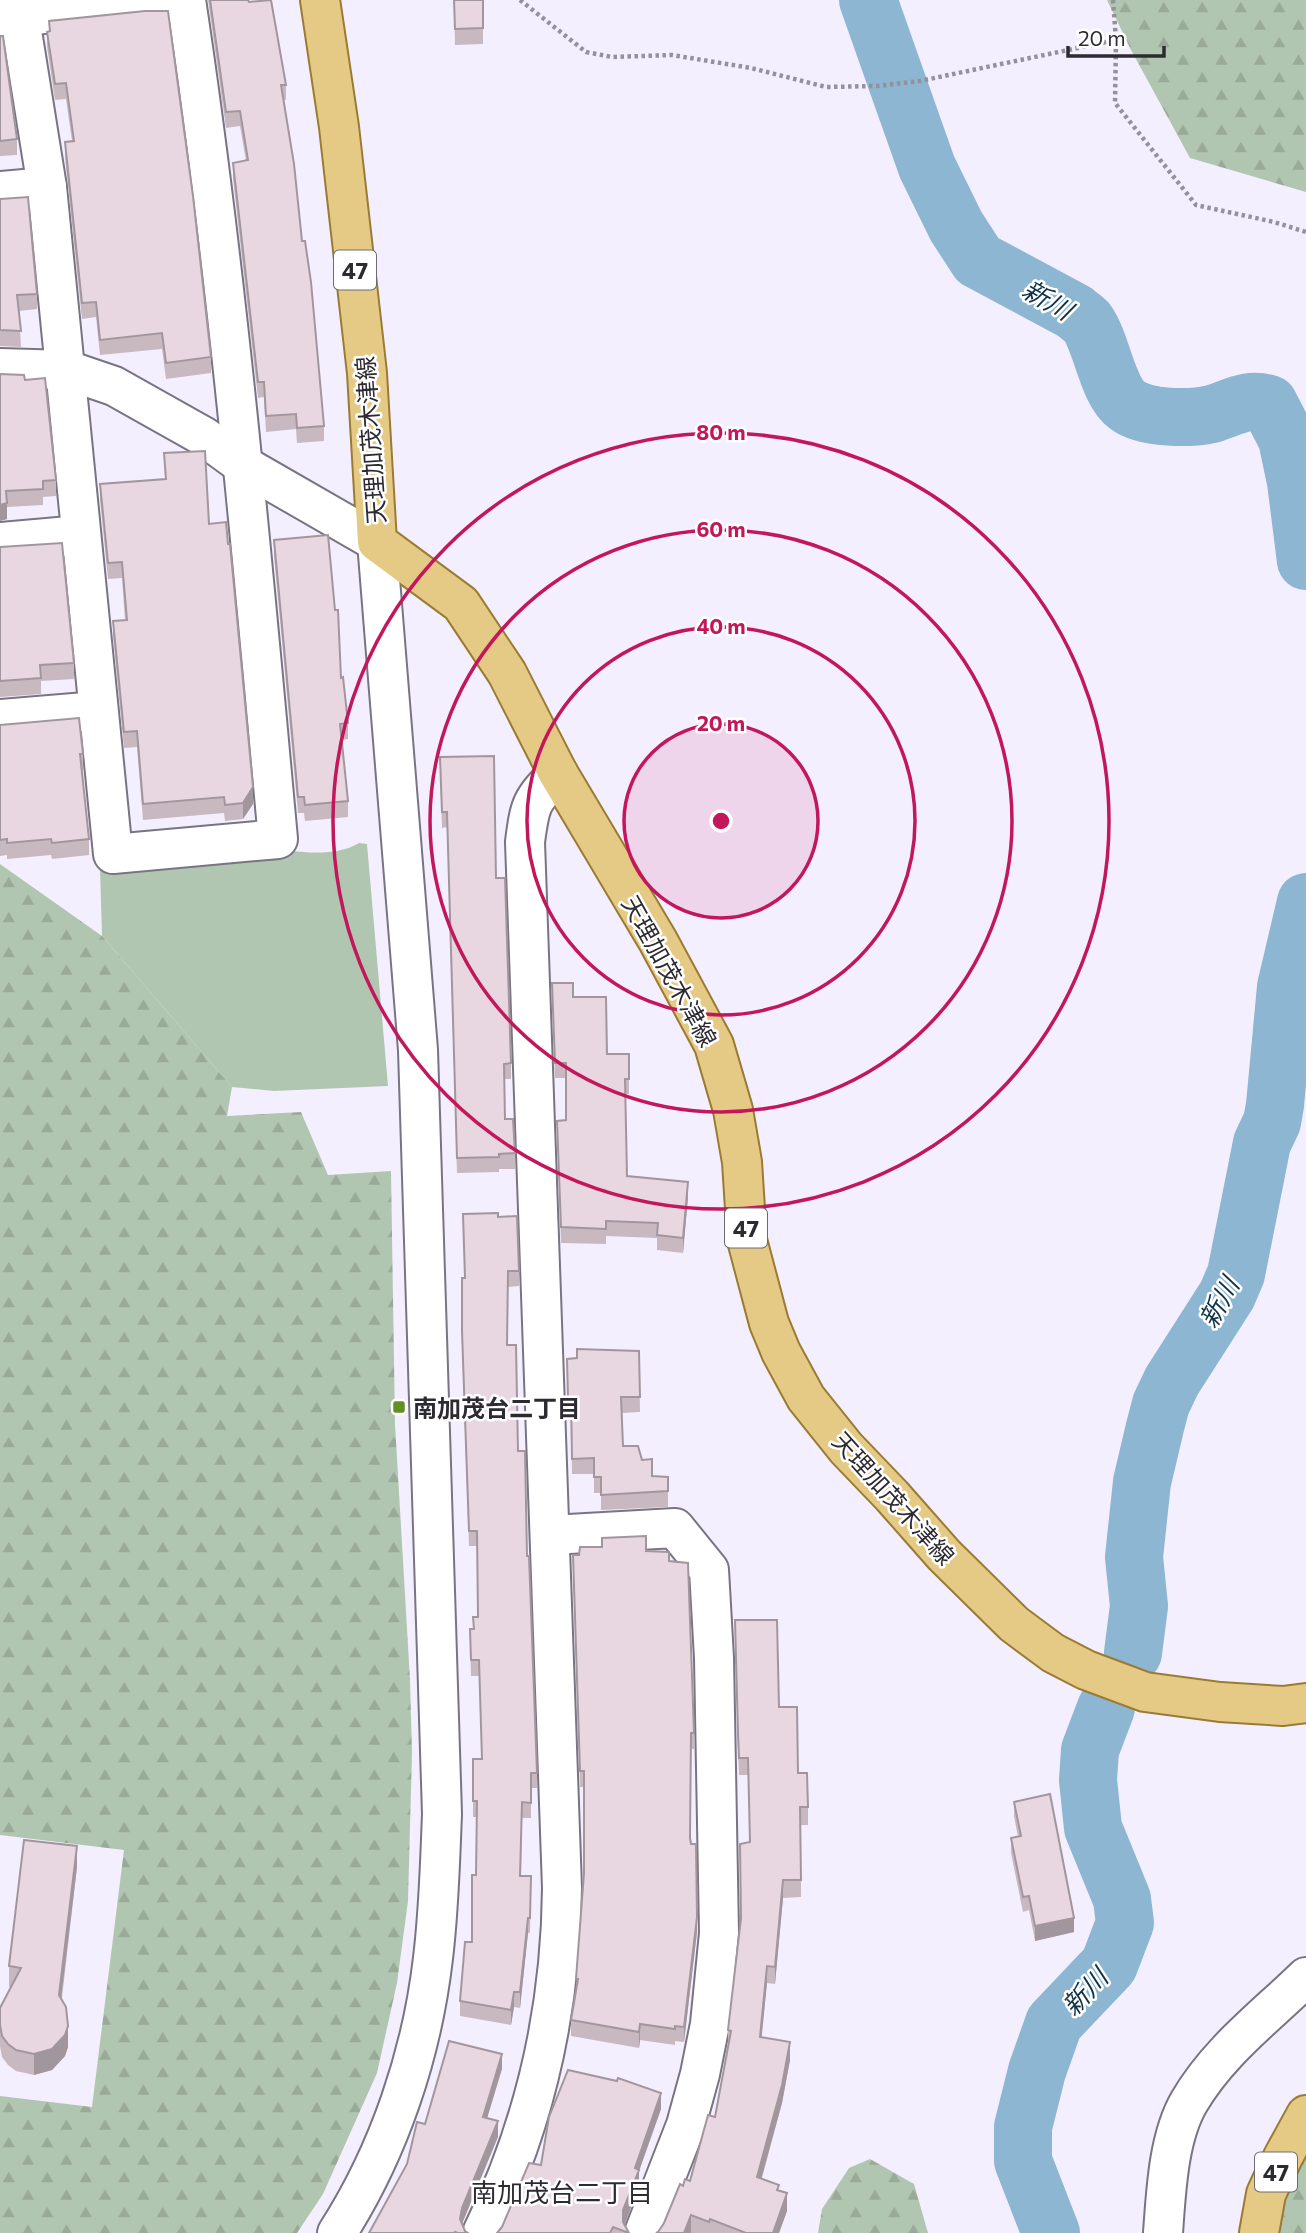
<svg xmlns="http://www.w3.org/2000/svg" width="1306" height="2233" font-family="Commissioner,'Noto Sans JP',sans-serif">
<style>
.green{fill:#b1c6b0}
.forest{fill:url(#forest-firs)}
.lines{fill:none;stroke-linecap:round;stroke-linejoin:round}
.river{stroke:#8cb6d2;stroke-width:58}
.minor-casing{stroke:#797482;stroke-width:42}
.major-casing{stroke:#9a7b34;stroke-width:42}
.path{stroke:#94919c;stroke-width:4.5;stroke-dasharray:3.5 3.5;stroke-linecap:butt}
.minor{stroke:#fff;stroke-width:38}
.major{stroke:#e5ca86;stroke-width:38}
.wall{fill:#c8b9c1}
.shaded-wall{fill:#a2969d}
.building{fill:#e8d7e0;stroke:#a2969d;stroke-width:2}
.ring{fill:none;stroke:#c2185b;stroke-width:3.5}
.poi-dot{fill:#629024;stroke:#fff;stroke-width:2.5}
.labels{text-anchor:middle;dominant-baseline:central;stroke-width:5;stroke-linejoin:round;paint-order:stroke}
.shield{fill:#fff;stroke:#6c6b6f;stroke-width:2}
.shield-label{font-size:23px;font-weight:bold;fill:#2d2b31}
.street-label{font-size:24px;fill:#2d2b31;stroke:#fff}
.poi-label{font-size:24px;font-weight:bold;fill:#2d2b31;stroke:#fff;text-anchor:start}
.water-label{font-size:26px;font-style:italic;fill:#103348;stroke:#fff}
.neighbourhood-label{font-size:26px;fill:#2d2b31;stroke:#fff}
.centre{fill:#c2185b;stroke:#fff;stroke-width:3.5}
.ring-label{font-size:21px;text-anchor:middle;font-weight:bold;fill:#c2185b;stroke:#fff;stroke-width:5;stroke-linejoin:round;paint-order:stroke}
</style>
<defs>
<pattern id="forest-firs" width="22" height="20" patternUnits="userSpaceOnUse" patternTransform="scale(1.75)"><rect width="22" height="20" fill="#b1c6b0"/><path d="M5 1l3.5 6h-7zM16 11l3.5 6h-7z" fill="#99aa98"/></pattern>
</defs>
<rect width="100%" height="100%" fill="#f4efff"/>
<path class="green" d="M 359,843 L 367,844 L 388,1086 L 274,1091 L 232,1087 L 102,936 L 100,869 L 290,851 C 313,853 339,855 359,843 Z"/>
<g class="forest">
<path d="M 1107,0 L 1306,0 L 1306,192 L 1190,158 L 1131,50 Z"/>
<path d="M 0,864 L 102,936 L 232,1087 L 227,1116 L 301,1112 L 328,1175 L 391,1171 L 395,1424 L 410,1680 L 412,1753 L 408,1901 L 397,1983 L 377,2073 L 323,2194 L 297,2233 L 0,2233 L 0,2096 L 92,2107 L 124,1850 L 0,1835 Z"/>
<path d="M 1306,2155 L 1306,2233 L 1277,2233 L 1284,2204 Z"/>
<path d="M 870,2159 L 914,2184 L 928,2233 L 818,2233 L 822,2209 L 849,2168 Z"/>
</g>
<g class="lines">
<g class="river">
<path d="M 868,0 L 927,167 L 956,226 L 978,260 L 1075,312 C 1078,315 1084,319 1087,322 C 1102,343 1107,390 1127,405 C 1145,419 1191,419 1212,414 C 1232,408 1248,397 1269,404 L 1287,439 L 1296,482 L 1306,561"/>
<path d="M 1133,1653 L 1139,1606 L 1134,1557 L 1142,1482 L 1155,1427 L 1161,1404 L 1172,1381 L 1227,1295 L 1236,1274 L 1262,1143 L 1272,1122 L 1275,1105 L 1286,987 L 1306,902"/>
<path d="M 1051,2233 L 1023,2161 L 1023,2127 L 1037,2071 L 1054,2023 L 1109,1965 L 1125,1923 L 1122,1899 L 1093,1828 L 1088,1780 L 1090,1750 L 1106,1708"/>
</g>
<defs>
<g id="minor">
<path d="M 17,0 L 47,187 L 113,854 L 278,839 C 252,558 228,278 186,0"/>
<path d="M 0,18 L 186,1"/>
<path d="M 0,191 L 47,187"/>
<path d="M 0,368 L 67,370 L 114,386 L 203,436 L 243,465 L 377,542 L 418,1050 L 442,1814 C 440,1862 439,1910 433,1958 C 422,2054 389,2152 337,2233"/>
<path d="M 0,542 L 81,535"/>
<path d="M 0,719 L 98,711"/>
<path d="M 551,1535 L 675,1528 L 709,1570 L 714,1658 L 719,1933 L 710,2024 L 700,2074 L 686,2125 L 644,2233"/>
<path d="M 482,2233 C 535,2125 561,2007 562,1888 L 525,842 C 530,803 531,801 558,773"/>
<path d="M 1163,2233 C 1166,2193 1168,2138 1189,2102 C 1218,2052 1265,2017 1306,1977"/>
</g>
<g id="major">
<path d="M 320,0 L 339,127 L 367,373 L 377,542 L 461,604 L 507,673 L 558,773 L 658,941 L 714,1045 L 733,1110 L 742,1162 L 747,1240 L 769,1323 L 781,1352 L 806,1398 L 846,1448 L 892,1496 L 944,1555 L 1014,1624 L 1053,1653 L 1086,1670 L 1145,1692 L 1220,1702 L 1283,1706 L 1306,1703"/>
<path d="M 1259,2233 L 1266,2194 L 1283,2157 L 1306,2115"/>
</g>
</defs>
<use href="#minor" class="minor-casing"/>
<use href="#major" class="major-casing"/>
<g class="path">
<path d="M 520,0 L 586,52 L 612,57 L 672,55 L 751,68 L 826,87 L 877,86 L 920,81 L 1116,40"/>
<path d="M 1113,0 L 1116,40 L 1115,103 L 1196,205 L 1274,222 L 1306,232"/>
</g>
<use href="#minor" class="minor"/>
<use href="#major" class="major"/>
</g>
<g class="wall">
<path d="M 208,0 L 248,0 L 286,85 L 286,100 L 284,100 L 324,426 L 324,441 L 297,443 L 296,429 L 266,432 L 264,397 L 258,398 L 233,179 L 233,163 L 246,161 L 240,126 L 226,128 Z"/>
<path d="M 454,0 L 483,0 L 483,44 L 455,45 Z"/>
<path d="M 49,21 L 211,357 L 211,373 L 166,379 L 162,349 L 100,355 L 96,317 L 82,319 L 65,158 L 65,142 L 72,141 L 66,99 L 55,100 L 47,47 L 47,32 L 49,31 Z"/>
<path d="M 0,36 L 17,139 L 17,155 L 0,156 Z"/>
<path d="M 0,199 L 37,294 L 37,309 L 19,311 L 21,347 L 0,346 Z"/>
<path d="M 25,380 L 56,480 L 56,496 L 43,497 L 43,505 L 7,507 L 7,519 L 0,521 Z"/>
<path d="M 164,453 L 209,524 L 253,804 L 243,819 L 225,821 L 224,813 L 143,820 L 137,747 L 124,748 L 113,637 L 113,621 L 125,620 L 122,578 L 108,579 L 100,500 L 100,484 L 165,479 Z"/>
<path d="M 274,540 L 341,678 L 348,723 L 348,739 L 342,740 L 348,801 L 348,817 L 305,821 L 304,813 L 298,813 L 274,556 Z"/>
<path d="M 0,547 L 74,663 L 74,679 L 41,681 L 41,694 L 0,697 Z"/>
<path d="M 0,725 L 83,754 L 83,770 L 81,770 L 89,839 L 89,855 L 52,859 L 51,855 L 7,859 L 7,855 L 0,856 Z"/>
<path d="M 440,773 L 496,878 L 511,1063 L 511,1079 L 504,1079 L 505,1119 L 515,1153 L 515,1169 L 499,1169 L 499,1172 L 457,1173 L 447,827 L 442,828 Z"/>
<path d="M 552,983 L 573,997 L 607,1054 L 629,1054 L 629,1094 L 625,1094 L 627,1176 L 688,1197 L 683,1253 L 657,1250 L 657,1238 L 606,1236 L 606,1244 L 561,1243 L 557,1121 L 566,1120 L 566,1078 L 555,1078 Z"/>
<path d="M 498,1217 L 519,1271 L 519,1286 L 508,1287 L 508,1345 L 527,1556 L 537,1773 L 537,1788 L 531,1788 L 531,1818 L 522,1818 L 521,1876 L 531,1876 L 530,1933 L 528,1933 L 520,2008 L 514,2007 L 511,2025 L 460,2016 L 460,2001 L 472,1942 L 476,1875 L 477,1817 L 473,1817 L 473,1759 L 482,1759 L 479,1676 L 471,1676 L 470,1645 L 470,1629 L 473,1629 L 473,1617 L 478,1617 L 477,1546 L 469,1546 L 462,1347 L 462,1278 L 464,1278 Z"/>
<path d="M 639,1351 L 640,1412 L 622,1413 L 623,1446 L 642,1460 L 652,1476 L 668,1477 L 668,1507 L 601,1510 L 601,1493 L 594,1493 L 594,1474 L 572,1474 L 571,1413 L 568,1413 L 567,1359 Z"/>
<path d="M 646,1551 L 669,1561 L 694,1733 L 694,1749 L 691,1749 L 690,1839 L 697,1932 L 684,2042 L 675,2041 L 675,2045 L 640,2040 L 639,2048 L 571,2036 L 571,2020 L 576,1991 L 584,1874 L 584,1787 L 580,1787 L 573,1555 Z"/>
<path d="M 735,1638 L 779,1707 L 808,1807 L 808,1825 L 801,1825 L 801,1897 L 783,1898 L 775,1984 L 767,1983 L 761,2037 L 790,2060 L 782,2103 L 762,2178 L 779,2191 L 787,2211 L 779,2233 L 656,2233 L 658,2232 L 664,2223 L 683,2186 L 690,2181 L 715,2117 L 728,2048 L 728,2030 L 750,1842 L 748,1775 L 739,1775 L 738,1750 Z"/>
<path d="M 1014,1802 L 1074,1932 L 1035,1941 L 1029,1910 L 1023,1912 L 1011,1853 L 1011,1838 L 1018,1837 L 1014,1816 Z"/>
<path d="M 77,1867 L 62,1998 L 68,2047 L 65,2056 L 52,2070 L 34,2075 L 16,2071 L 8,2065 L 2,2057 L 0,2046 L 0,2009 L 11,1987 L 9,1987 L 9,1966 Z"/>
<path d="M 661,2109 L 639,2171 L 639,2185 L 624,2224 L 629,2233 L 497,2233 L 541,2165 Z"/>
</g>
<g class="shaded-wall">
<path d="M 7,503 L 7,519 L 0,521 L 0,505 Z"/>
<path d="M 253,787 L 253,804 L 243,819 L 243,803 Z"/>
<path d="M 688,1182 L 688,1197 L 683,1253 L 683,1238 Z"/>
<path d="M 77,1846 L 77,1867 L 59,2015 L 59,1995 Z"/>
<path d="M 783,1880 L 783,1898 L 775,1984 L 775,1967 Z"/>
<path d="M 697,1917 L 697,1932 L 684,2042 L 684,2027 Z"/>
<path d="M 528,1918 L 528,1933 L 520,2008 L 520,1992 Z"/>
<path d="M 1074,1918 L 1074,1932 L 1035,1941 L 1035,1926 Z"/>
<path d="M 767,1966 L 767,1983 L 760,2054 L 760,2037 Z"/>
<path d="M 514,1992 L 514,2007 L 511,2025 L 511,2010 Z"/>
<path d="M 640,2024 L 640,2040 L 639,2048 L 639,2032 Z"/>
<path d="M 68,2026 L 68,2047 L 65,2056 L 52,2070 L 34,2075 L 34,2054 Z"/>
<path d="M 790,2042 L 790,2060 L 782,2103 L 757,2194 L 757,2177 Z"/>
<path d="M 502,2054 L 502,2069 L 483,2132 L 483,2117 Z"/>
<path d="M 661,2093 L 661,2109 L 639,2171 L 639,2185 L 623,2230 L 623,2210 L 635,2168 Z"/>
<path d="M 498,2121 L 498,2137 L 462,2224 L 460,2219 L 462,2208 Z"/>
<path d="M 787,2193 L 787,2211 L 779,2233 L 773,2233 Z"/>
<path d="M 691,2215 L 691,2233 L 684,2233 Z"/>
</g>
<g class="building">
<path d="M 210,0 L 248,0 L 249,2 L 271,0 L 286,85 L 281,85 L 294,164 L 302,241 L 305,241 L 311,282 L 324,426 L 297,428 L 296,414 L 266,416 L 264,382 L 258,382 L 233,163 L 248,160 L 240,111 L 226,112 Z"/>
<path d="M 454,0 L 483,0 L 483,28 L 455,29 Z"/>
<path d="M 145,11 L 168,11 L 193,196 L 211,357 L 166,363 L 162,333 L 100,340 L 96,302 L 82,303 L 65,142 L 74,141 L 66,83 L 55,84 L 47,32 L 50,31 L 49,21 Z"/>
<path d="M 0,36 L 3,36 L 17,139 L 0,141 Z"/>
<path d="M 28,197 L 37,294 L 17,295 L 21,331 L 0,330 L 0,199 Z"/>
<path d="M 0,374 L 24,375 L 25,380 L 45,378 L 56,480 L 43,481 L 43,489 L 6,491 L 7,503 L 0,505 Z"/>
<path d="M 205,451 L 209,524 L 226,522 L 228,544 L 230,544 L 253,787 L 243,803 L 225,805 L 224,797 L 143,804 L 137,731 L 124,732 L 113,621 L 127,620 L 122,562 L 108,563 L 100,484 L 166,479 L 164,453 Z"/>
<path d="M 328,535 L 335,610 L 338,610 L 341,678 L 343,677 L 348,723 L 340,724 L 348,801 L 305,805 L 304,797 L 298,797 L 274,540 Z"/>
<path d="M 62,543 L 74,663 L 40,665 L 41,678 L 0,681 L 0,547 Z"/>
<path d="M 79,718 L 83,754 L 80,754 L 89,839 L 52,843 L 51,839 L 7,843 L 7,839 L 0,840 L 0,725 Z"/>
<path d="M 494,756 L 496,878 L 505,878 L 511,1063 L 504,1064 L 505,1119 L 513,1119 L 515,1153 L 499,1154 L 499,1157 L 457,1158 L 447,812 L 442,812 L 440,757 Z"/>
<path d="M 552,983 L 573,983 L 573,997 L 606,997 L 607,1054 L 629,1054 L 629,1079 L 625,1079 L 627,1176 L 688,1182 L 683,1238 L 657,1235 L 658,1223 L 606,1221 L 606,1229 L 561,1227 L 557,1121 L 566,1120 L 566,1063 L 555,1063 Z"/>
<path d="M 498,1213 L 498,1217 L 517,1216 L 519,1271 L 508,1271 L 507,1345 L 516,1345 L 518,1451 L 525,1451 L 527,1556 L 529,1556 L 537,1773 L 531,1773 L 531,1803 L 522,1802 L 520,1876 L 531,1876 L 530,1918 L 528,1918 L 520,1992 L 514,1992 L 511,2010 L 460,2001 L 465,1942 L 472,1942 L 472,1875 L 476,1875 L 477,1801 L 473,1801 L 473,1759 L 482,1759 L 479,1660 L 471,1660 L 470,1629 L 474,1629 L 473,1617 L 478,1617 L 477,1531 L 469,1531 L 462,1331 L 462,1278 L 465,1278 L 463,1214 Z"/>
<path d="M 577,1349 L 639,1351 L 640,1397 L 621,1397 L 623,1446 L 638,1446 L 642,1460 L 652,1459 L 652,1476 L 668,1477 L 668,1491 L 601,1495 L 601,1477 L 594,1477 L 594,1458 L 572,1459 L 571,1398 L 568,1398 L 567,1359 L 577,1358 Z"/>
<path d="M 646,1536 L 646,1551 L 669,1552 L 669,1561 L 688,1563 L 694,1733 L 691,1733 L 690,1838 L 691,1844 L 696,1844 L 697,1917 L 684,2027 L 675,2026 L 675,2029 L 640,2024 L 639,2032 L 571,2020 L 578,1979 L 576,1979 L 584,1873 L 584,1771 L 580,1771 L 573,1555 L 579,1555 L 580,1547 L 602,1547 L 602,1538 Z"/>
<path d="M 735,1620 L 777,1620 L 779,1707 L 797,1707 L 798,1773 L 807,1773 L 808,1807 L 800,1807 L 801,1880 L 783,1880 L 775,1967 L 767,1966 L 760,2037 L 790,2042 L 782,2085 L 757,2177 L 779,2185 L 777,2190 L 787,2193 L 773,2233 L 746,2233 L 710,2219 L 709,2222 L 691,2215 L 684,2233 L 656,2233 L 658,2232 L 664,2223 L 680,2184 L 683,2186 L 685,2179 L 690,2181 L 708,2115 L 715,2117 L 731,2031 L 728,2030 L 741,1918 L 740,1844 L 750,1842 L 748,1758 L 739,1758 L 738,1733 Z"/>
<path d="M 1050,1794 L 1074,1918 L 1035,1926 L 1029,1896 L 1023,1897 L 1011,1838 L 1021,1836 L 1014,1802 Z"/>
<path d="M 24,1840 L 77,1846 L 59,1995 L 66,2007 L 68,2026 L 65,2035 L 52,2049 L 34,2054 L 16,2050 L 8,2044 L 2,2036 L 0,2025 L 0,2008 L 21,1968 L 9,1966 Z"/>
<path d="M 449,2041 L 502,2054 L 483,2117 L 498,2121 L 462,2208 L 460,2219 L 465,2231 L 468,2233 L 458,2233 L 455,2232 L 454,2233 L 369,2233 L 407,2164 L 417,2122 L 425,2124 Z"/>
<path d="M 568,2070 L 617,2081 L 618,2078 L 661,2093 L 635,2168 L 639,2170 L 623,2210 L 623,2222 L 629,2233 L 613,2227 L 610,2233 L 497,2233 L 502,2227 L 529,2163 L 541,2165 L 549,2117 Z"/>
</g>
<circle cx="721" cy="821" r="97" fill="#c2185b" fill-opacity=".12"/>
<g class="ring">
<circle cx="721" cy="821" r="97"/>
<circle cx="721" cy="821" r="194"/>
<circle cx="721" cy="821" r="291"/>
<circle cx="721" cy="821" r="388"/>
</g>
<rect class="poi-dot" x="392" y="1400" width="14" height="14" rx="3.5"/>
<g class="labels">
<g class="shield">
<rect x="334" y="250.5" width="42" height="39" rx="5"/>
<rect x="725" y="1208.5" width="42" height="39" rx="5"/>
<rect x="1255" y="2152.5" width="42" height="39" rx="5"/>
</g>
<g class="shield-label">
<text x="355" y="270">47</text>
<text x="746" y="1228">47</text>
<text x="1276" y="2172">47</text>
</g>
<g class="street-label">
<text transform="translate(370 440) rotate(-94)">天理加茂木津線</text>
<text transform="translate(670 971) rotate(61)">天理加茂木津線</text>
<text transform="translate(894 1498) rotate(48)">天理加茂木津線</text>
</g>
<g class="poi-label">
<text x="413" y="1407">南加茂台二丁目</text>
</g>
<g class="water-label">
<text transform="translate(1048 299) rotate(30)">新川</text>
<text transform="translate(1218 1302) rotate(-61)">新川</text>
<text transform="translate(1084 1991) rotate(-47)">新川</text>
</g>
<g class="neighbourhood-label">
<text x="562" y="2191">南加茂台二丁目</text>
</g>
</g>
<circle cx="721" cy="821" r="10" class="centre"/>
<g class="ring-label">
<text x="721" y="440">80 m</text>
<text x="721" y="537">60 m</text>
<text x="721" y="634">40 m</text>
<text x="721" y="731">20 m</text>
</g>
<path d="M1068 46v10h96v-10" fill="none" stroke="#2d2b31" stroke-width="3.5"/>
<text x="1078" y="46" font-size="21" fill="#2d2b31" stroke="#ffffff" stroke-width="5" paint-order="stroke">20 m</text>
</svg>
